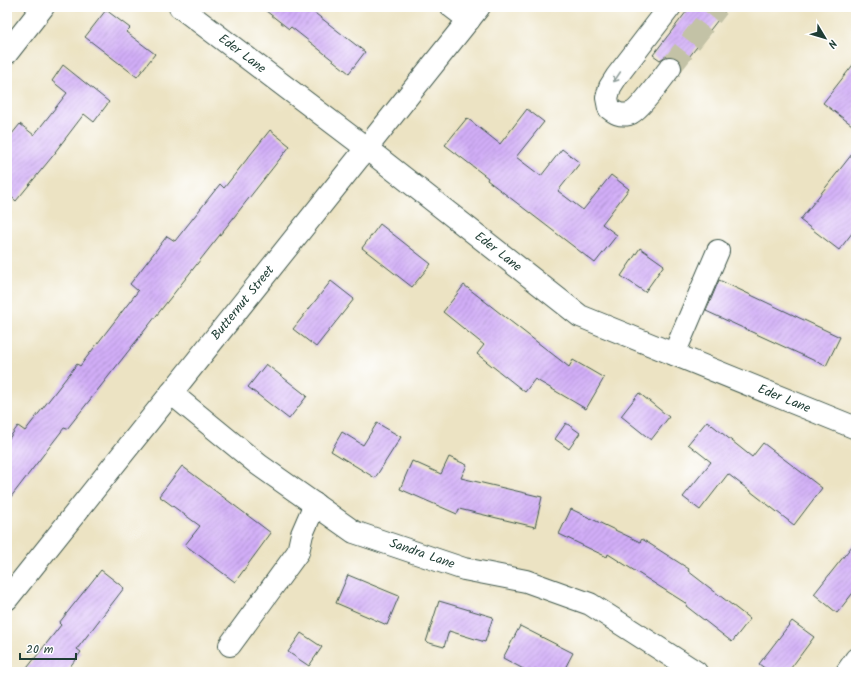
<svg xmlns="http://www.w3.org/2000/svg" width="863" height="679" font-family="Kalam,sans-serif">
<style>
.building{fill:url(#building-hatch)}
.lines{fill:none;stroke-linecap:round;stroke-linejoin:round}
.minor-tunnel{stroke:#c3c2a6;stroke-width:22;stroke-dasharray:22 11;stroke-linecap:butt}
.minor-casing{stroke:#3e5649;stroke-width:24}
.minor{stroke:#fff;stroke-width:22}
.oneway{stroke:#8f9e9a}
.labels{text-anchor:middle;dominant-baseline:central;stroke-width:3;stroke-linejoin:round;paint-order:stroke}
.street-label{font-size:13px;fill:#1f3d34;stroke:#fff}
</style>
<defs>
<pattern id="building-hatch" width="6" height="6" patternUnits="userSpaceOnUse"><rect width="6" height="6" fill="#d1adf7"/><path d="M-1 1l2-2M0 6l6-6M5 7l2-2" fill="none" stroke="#a98ec9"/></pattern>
</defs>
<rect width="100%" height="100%" fill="#fff"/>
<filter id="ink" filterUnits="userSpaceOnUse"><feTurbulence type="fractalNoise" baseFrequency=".025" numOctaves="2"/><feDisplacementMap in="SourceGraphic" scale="8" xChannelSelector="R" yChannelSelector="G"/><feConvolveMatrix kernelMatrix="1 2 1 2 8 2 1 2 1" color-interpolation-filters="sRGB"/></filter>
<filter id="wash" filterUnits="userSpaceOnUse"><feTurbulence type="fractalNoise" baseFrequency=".012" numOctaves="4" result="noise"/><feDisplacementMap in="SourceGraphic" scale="16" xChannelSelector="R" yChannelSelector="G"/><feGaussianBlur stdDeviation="0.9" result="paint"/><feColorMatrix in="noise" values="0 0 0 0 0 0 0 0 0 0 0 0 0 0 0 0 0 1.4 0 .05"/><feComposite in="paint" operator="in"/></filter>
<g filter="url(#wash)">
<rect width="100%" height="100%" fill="#ece3c3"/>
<g id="blocks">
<g class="building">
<path d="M 261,7 L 307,7 L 365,52 L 349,73 L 291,27 L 289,29 Z"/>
<path d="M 690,7 L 728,7 L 682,66 L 678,58 L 672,56 L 666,56 L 660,60 L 653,55 Z"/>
<path d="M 106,10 L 130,28 L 126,32 L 155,54 L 137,77 L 85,37 Z"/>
<path d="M 856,61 L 856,128 L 823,103 Z"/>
<path d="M 63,65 L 109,102 L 94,122 L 84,114 L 55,152 L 56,152 L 16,201 L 7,193 L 7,140 L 20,124 L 34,135 L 67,93 L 52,81 Z"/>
<path d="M 527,109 L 544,122 L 516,157 L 541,176 L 562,149 L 580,163 L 558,191 L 583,210 L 611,175 L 629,189 L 602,224 L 617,235 L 595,263 L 487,180 L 488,178 L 445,145 L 467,118 L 500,144 Z"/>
<path d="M 270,130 L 290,146 L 67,429 L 64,428 L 7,502 L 7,441 L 18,426 L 25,431 L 77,364 L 80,366 L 138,291 L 130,284 L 167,236 L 175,241 L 220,184 L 224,188 Z"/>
<path d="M 856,149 L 856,228 L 839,250 L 800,220 Z"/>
<path d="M 380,224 L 431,264 L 412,287 L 362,248 Z"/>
<path d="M 640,248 L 664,265 L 645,292 L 621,276 Z"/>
<path d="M 719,280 L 840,337 L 826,366 L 706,311 Z"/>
<path d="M 331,281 L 354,299 L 316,347 L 293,329 Z"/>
<path d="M 464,285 L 569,367 L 573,360 L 604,378 L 586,409 L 535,379 L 525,392 L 477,354 L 484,345 L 443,312 Z"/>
<path d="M 266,364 L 307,396 L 289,419 L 248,387 Z"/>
<path d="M 639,393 L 669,417 L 651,440 L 621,416 Z"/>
<path d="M 707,421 L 752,457 L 763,443 L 822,488 L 794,525 L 728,474 L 700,510 L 683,497 L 711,462 L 688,444 Z"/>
<path d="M 377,423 L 401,437 L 375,478 L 331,451 L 342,432 L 363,445 Z"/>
<path d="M 566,423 L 580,433 L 569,449 L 555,439 Z"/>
<path d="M 449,457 L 467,465 L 461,478 L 542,497 L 535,527 L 459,509 L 457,514 L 400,489 L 412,461 L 441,474 Z"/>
<path d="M 182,466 L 271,533 L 235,582 L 185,545 L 200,526 L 159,496 Z"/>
<path d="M 571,509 L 640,542 L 642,539 L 689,569 L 688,571 L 750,619 L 732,642 L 686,606 L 687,604 L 608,554 L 607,557 L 559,534 Z"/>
<path d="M 856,541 L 856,589 L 837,613 L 814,594 Z"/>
<path d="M 101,570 L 124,588 L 77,649 L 81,652 L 66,672 L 24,672 L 61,625 L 59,623 Z"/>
<path d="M 348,575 L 399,596 L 387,625 L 336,603 Z"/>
<path d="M 439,601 L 493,617 L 485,642 L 449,631 L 444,647 L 426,642 Z"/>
<path d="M 792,621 L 814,637 L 788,672 L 770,672 L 759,664 Z"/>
<path d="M 520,626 L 573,653 L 563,672 L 529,672 L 503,658 Z"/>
<path d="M 301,633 L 322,647 L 309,666 L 288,652 Z"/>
</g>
</g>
</g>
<g filter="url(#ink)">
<use href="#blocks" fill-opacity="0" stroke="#3e5649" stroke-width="1"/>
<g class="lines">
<path class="minor-tunnel" d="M 670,68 L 718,7"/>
<defs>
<g id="minor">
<path d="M 180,7 L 366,148 L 580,316 L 856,428"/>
<path d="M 452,7 L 469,20"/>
<path d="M 7,53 L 43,7"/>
<path d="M 670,68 C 663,77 638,112 629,114 C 620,116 615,113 609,108 L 607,98 L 610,87 L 617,76 L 670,7"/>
<path d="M 674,354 L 718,251"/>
<path d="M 171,393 L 259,465 L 354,532 L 464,569 L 526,581 L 590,604 L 696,672"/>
<path d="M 7,599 L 479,7"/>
<path d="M 230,645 L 298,552 L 302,534 L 315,504"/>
<path d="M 847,672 L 856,659"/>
</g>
</defs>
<use href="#minor" class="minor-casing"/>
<use href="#minor" class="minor"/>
</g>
<defs><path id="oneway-shaft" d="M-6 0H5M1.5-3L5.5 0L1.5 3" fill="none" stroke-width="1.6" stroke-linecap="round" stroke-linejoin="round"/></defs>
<use class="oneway" href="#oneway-shaft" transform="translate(617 77) rotate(124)"/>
</g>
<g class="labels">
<g class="street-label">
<text transform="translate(242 54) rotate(37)">Eder Lane</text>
<text transform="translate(498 252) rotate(38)">Eder Lane</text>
<text transform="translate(243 303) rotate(-51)">Butternut Street</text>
<text transform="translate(784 399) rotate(22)">Eder Lane</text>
<text transform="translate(422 554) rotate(19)">Sandra Lane</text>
</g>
</g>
<rect width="863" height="679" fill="none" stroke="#fff" stroke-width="24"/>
<g transform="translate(825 38) rotate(128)" stroke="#ffffff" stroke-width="3" paint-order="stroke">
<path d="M0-3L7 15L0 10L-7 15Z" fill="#1f3d34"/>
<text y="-6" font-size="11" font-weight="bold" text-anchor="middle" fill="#1f3d34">N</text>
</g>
<path d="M20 653v6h56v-6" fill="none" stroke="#1f3d34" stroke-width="2"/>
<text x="26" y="653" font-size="12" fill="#1f3d34" stroke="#ffffff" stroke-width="3" paint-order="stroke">20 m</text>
</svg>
